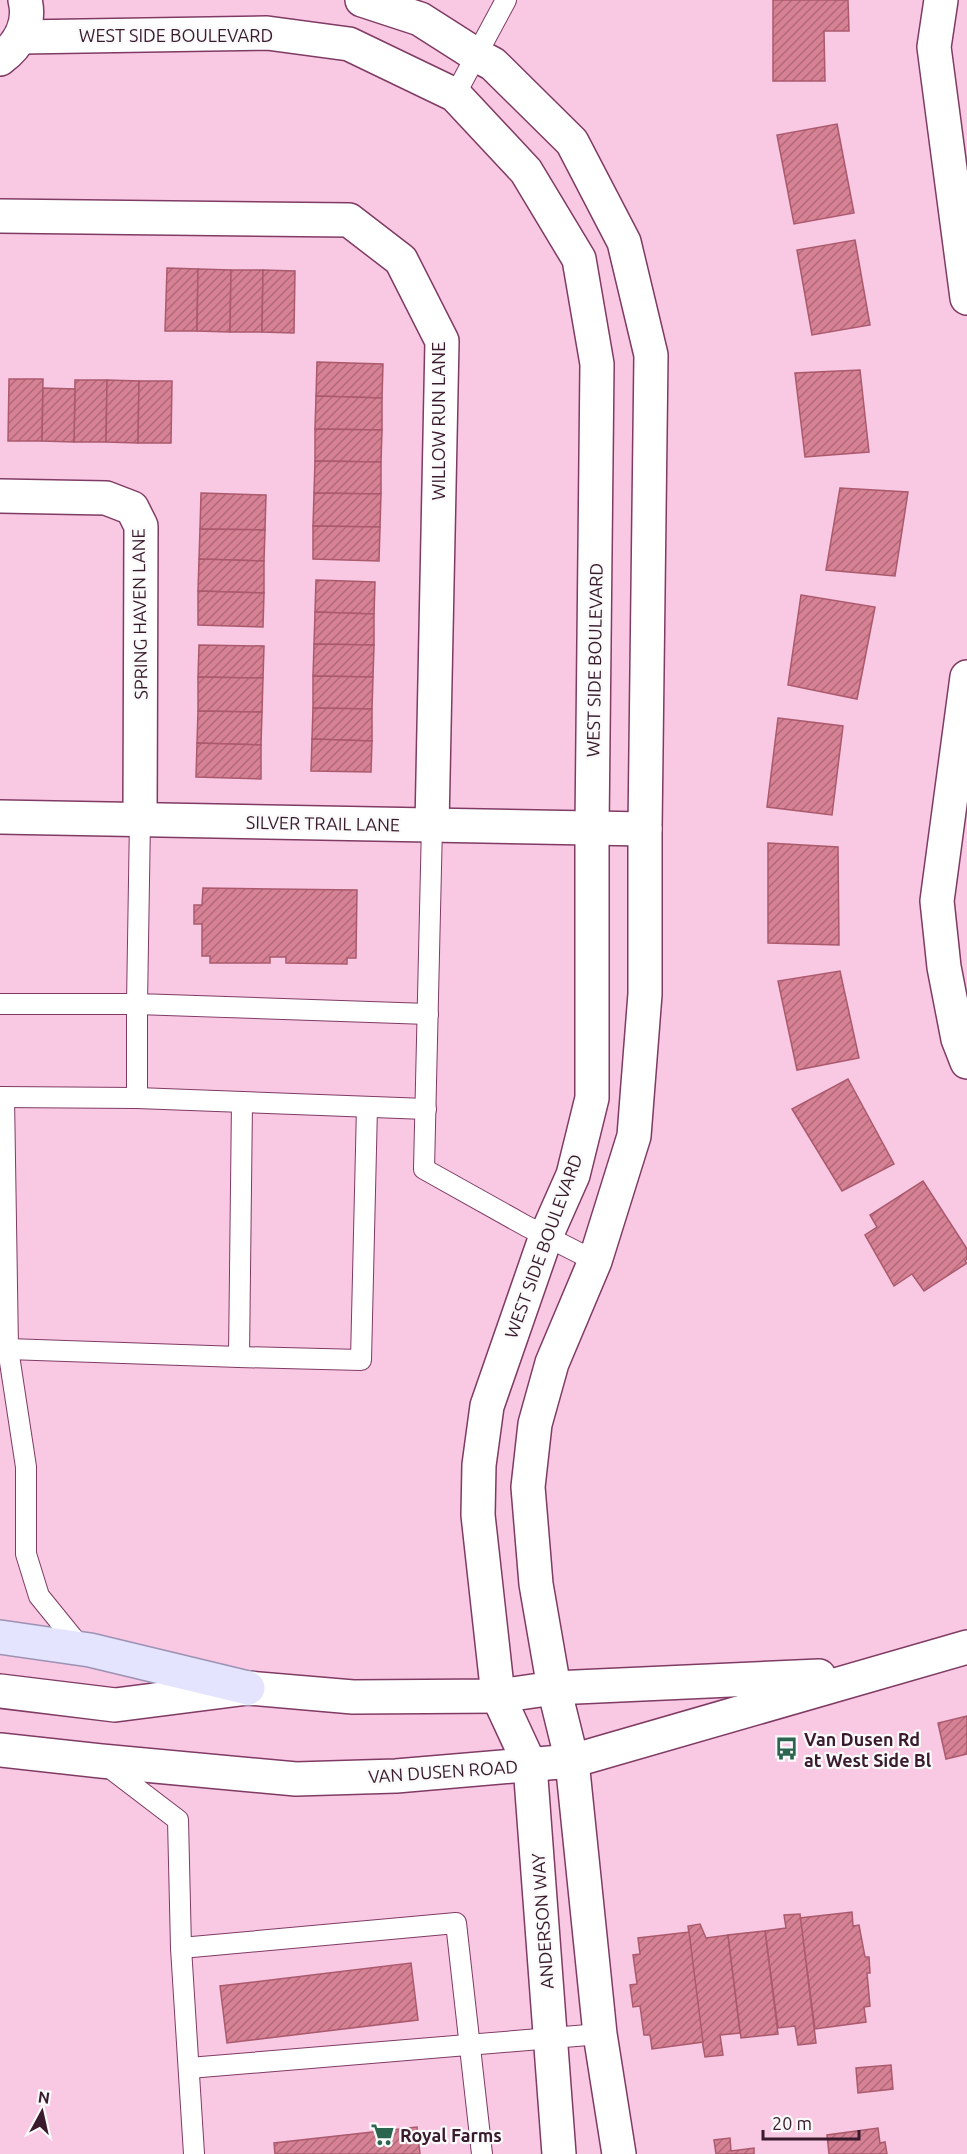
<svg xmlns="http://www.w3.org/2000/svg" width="967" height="2154" font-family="Ubuntu,sans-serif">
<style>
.building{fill:url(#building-hatch);stroke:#ab5a6e;stroke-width:1.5}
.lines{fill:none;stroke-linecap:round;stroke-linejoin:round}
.service-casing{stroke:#7f3b64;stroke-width:22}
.minor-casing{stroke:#7f3b64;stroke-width:36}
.secondary-casing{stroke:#7f3b64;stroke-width:36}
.primary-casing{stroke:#9c92b4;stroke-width:36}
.service{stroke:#fff;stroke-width:20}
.minor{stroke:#fff;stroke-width:33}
.secondary{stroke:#fff;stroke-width:33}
.primary{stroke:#e4e4fe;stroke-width:33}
.labels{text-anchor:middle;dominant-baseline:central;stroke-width:4.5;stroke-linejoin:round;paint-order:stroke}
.street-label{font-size:18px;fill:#391b2d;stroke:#fafafa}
.poi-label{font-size:18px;font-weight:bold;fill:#391b2d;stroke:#fafafa;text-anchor:start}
</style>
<defs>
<pattern id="building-hatch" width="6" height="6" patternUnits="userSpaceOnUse" patternTransform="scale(1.5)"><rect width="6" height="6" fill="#d68194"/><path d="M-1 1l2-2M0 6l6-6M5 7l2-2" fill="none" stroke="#af6979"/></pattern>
</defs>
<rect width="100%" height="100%" fill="#f9c8e2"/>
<g class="building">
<path d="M 773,0 L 848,0 L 849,31 L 824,31 L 825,81 L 773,81 Z"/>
<path d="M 837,124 L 854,213 L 794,224 L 777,135 Z"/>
<path d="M 855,240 L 870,325 L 812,335 L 797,250 Z"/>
<path d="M 167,268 L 198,269 L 197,331 L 165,331 Z"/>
<path d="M 198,269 L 231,270 L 230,332 L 197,331 Z"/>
<path d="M 231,270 L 263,270 L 262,332 L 230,332 Z"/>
<path d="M 263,270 L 295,271 L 294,333 L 262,332 Z"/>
<path d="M 317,362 L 383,364 L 382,398 L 316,396 Z"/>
<path d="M 860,370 L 869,452 L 805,457 L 795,373 Z"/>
<path d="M 9,379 L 43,379 L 42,441 L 8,441 Z"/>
<path d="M 75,380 L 107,380 L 106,442 L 74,442 Z"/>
<path d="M 107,380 L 139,381 L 138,443 L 106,442 Z"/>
<path d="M 139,381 L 172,381 L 171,443 L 138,443 Z"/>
<path d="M 43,388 L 75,389 L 74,442 L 42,441 Z"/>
<path d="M 316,396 L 382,398 L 382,430 L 315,429 Z"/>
<path d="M 315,429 L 382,430 L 381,462 L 315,461 Z"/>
<path d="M 315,461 L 381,462 L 381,494 L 314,493 Z"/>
<path d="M 840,488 L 908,492 L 895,576 L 826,570 Z"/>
<path d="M 201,493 L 266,495 L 265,530 L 200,529 Z"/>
<path d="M 314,493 L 381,494 L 380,527 L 313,526 Z"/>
<path d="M 313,526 L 380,527 L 379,561 L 313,559 Z"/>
<path d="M 200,529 L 265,530 L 264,561 L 199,559 Z"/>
<path d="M 199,559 L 264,561 L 264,593 L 198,591 Z"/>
<path d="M 316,580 L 375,582 L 374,614 L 315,612 Z"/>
<path d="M 198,591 L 264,593 L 263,627 L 198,625 Z"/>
<path d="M 801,595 L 875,607 L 857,699 L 788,685 Z"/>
<path d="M 315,612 L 374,614 L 374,645 L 314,644 Z"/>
<path d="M 314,644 L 374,645 L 373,677 L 313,676 Z"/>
<path d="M 199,645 L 264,646 L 263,678 L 198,677 Z"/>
<path d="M 313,676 L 373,677 L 372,709 L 313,708 Z"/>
<path d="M 198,677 L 263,678 L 262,712 L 198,711 Z"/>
<path d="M 313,708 L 372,709 L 372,741 L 312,739 Z"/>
<path d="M 198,711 L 262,712 L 261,745 L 197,743 Z"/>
<path d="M 778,718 L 843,726 L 832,815 L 767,807 Z"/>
<path d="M 312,739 L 372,741 L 371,772 L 311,771 Z"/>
<path d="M 197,743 L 261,745 L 261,779 L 196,777 Z"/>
<path d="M 768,843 L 838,847 L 839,945 L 768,943 Z"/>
<path d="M 203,888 L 357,890 L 356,958 L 347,958 L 347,964 L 286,963 L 286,957 L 270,957 L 270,963 L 210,963 L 210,956 L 202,956 L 202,924 L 194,924 L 194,905 L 202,905 Z"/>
<path d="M 840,971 L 859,1058 L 797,1070 L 778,981 Z"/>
<path d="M 848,1079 L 894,1164 L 842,1191 L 792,1109 Z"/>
<path d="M 923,1181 L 967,1249 L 967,1259 L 965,1261 L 967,1263 L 924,1291 L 912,1274 L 894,1286 L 865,1235 L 877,1227 L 870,1215 Z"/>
<path d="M 967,1716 L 967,1754 L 946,1759 L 938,1723 Z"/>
<path d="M 852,1912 L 853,1926 L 859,1925 L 865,1957 L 869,1957 L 870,1973 L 867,1973 L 870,2006 L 864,2007 L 866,2022 L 815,2029 L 800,1918 Z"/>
<path d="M 800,1914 L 816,2043 L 798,2045 L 795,2026 L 778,2028 L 765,1931 L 786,1928 L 784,1915 Z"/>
<path d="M 700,1924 L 706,1938 L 728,1935 L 740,2033 L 720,2035 L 723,2055 L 705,2057 L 703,2046 L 688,1926 Z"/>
<path d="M 765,1931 L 778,2034 L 741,2038 L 728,1935 Z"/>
<path d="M 689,1932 L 703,2042 L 652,2049 L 650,2035 L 644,2035 L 640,2006 L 633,2007 L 630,1985 L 637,1984 L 633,1955 L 640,1954 L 638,1938 Z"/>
<path d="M 411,1963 L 418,2020 L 227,2043 L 220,1986 Z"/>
<path d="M 891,2065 L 893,2089 L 858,2093 L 856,2068 Z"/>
<path d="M 417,2127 L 420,2154 L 275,2154 L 274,2143 Z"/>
<path d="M 878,2128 L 880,2143 L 885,2142 L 887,2154 L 829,2154 L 827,2135 Z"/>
<path d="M 730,2138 L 731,2151 L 754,2148 L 754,2154 L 716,2154 L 714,2140 Z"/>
</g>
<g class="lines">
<defs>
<g id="service">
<path d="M 455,95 L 506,0"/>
<path d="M 140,819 L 137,1004 L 428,1014"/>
<path d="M 432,825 L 424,1169 L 526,1226 L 595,1261"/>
<path d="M 0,1004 L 137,1004 L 137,1098 L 0,1097"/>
<path d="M 4,1097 L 8,1349 L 26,1467 L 26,1554 L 39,1596 L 82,1649"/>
<path d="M 137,1098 L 426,1109"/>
<path d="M 8,1349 L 239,1357 L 242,1102"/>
<path d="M 239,1357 L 361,1360 L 367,1107"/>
<path d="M 106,1765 L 178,1820 L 181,1948 L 194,2154"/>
<path d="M 181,1948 L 456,1923 L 482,2154"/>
<path d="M 189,2068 L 600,2034"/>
</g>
<g id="minor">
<path d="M 362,0 L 420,19 L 478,56 L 493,64 L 572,142 L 624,242 L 651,355 L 645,829 L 645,994 L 634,1136 L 595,1261 L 552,1363 L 535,1424 L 528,1487 L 536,1584 L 554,1688 L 572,1761 L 600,2034 L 619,2154"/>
<path d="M 941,0 L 934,47 L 967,298"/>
<path d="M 21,37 L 267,33 L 349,44 L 455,95 L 526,171 L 579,259 L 597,364 L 592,828 L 592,1098 L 573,1175 L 546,1236 L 487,1406 L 479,1465 L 478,1515 L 498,1696 L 530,1765 L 559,2154"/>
<path d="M 0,59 C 19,45 31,24 25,0"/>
<path d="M 0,216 L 349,220 L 401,260 L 442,341 L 432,825"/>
<path d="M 0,496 L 106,498 L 132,508 L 141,526 L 140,819"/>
<path d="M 967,677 L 937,901 L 944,967 L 958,1039 L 967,1062"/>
<path d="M 0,817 L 645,829"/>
</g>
<g id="secondary">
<path d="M 0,1691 L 115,1705 L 248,1688 L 353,1697 L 498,1696 L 554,1688 L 819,1676"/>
<path d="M 0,1750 L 101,1761 L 296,1779 L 396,1776 L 572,1761 L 967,1647"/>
</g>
<path id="primary" d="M 0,1637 L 90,1650 L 248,1688"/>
</defs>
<use href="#service" class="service-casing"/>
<use href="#minor" class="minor-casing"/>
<use href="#secondary" class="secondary-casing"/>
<use href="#primary" class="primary-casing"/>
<use href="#service" class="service"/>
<use href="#minor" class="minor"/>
<use href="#secondary" class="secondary"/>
<use href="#primary" class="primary"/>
</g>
<defs>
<symbol id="bus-bare" viewBox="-9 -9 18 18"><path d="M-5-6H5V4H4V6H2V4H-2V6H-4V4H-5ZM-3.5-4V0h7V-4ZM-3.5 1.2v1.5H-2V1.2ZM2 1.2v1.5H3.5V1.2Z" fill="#2b654f" stroke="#fafafa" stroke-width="2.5" paint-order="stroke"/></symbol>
<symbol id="supermarket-bare" viewBox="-9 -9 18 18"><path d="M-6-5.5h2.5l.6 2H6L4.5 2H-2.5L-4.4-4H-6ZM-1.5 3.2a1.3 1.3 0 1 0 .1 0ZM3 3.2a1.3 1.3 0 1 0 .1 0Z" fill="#2b654f" stroke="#fafafa" stroke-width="2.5" paint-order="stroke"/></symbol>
</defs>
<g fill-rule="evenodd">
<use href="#bus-bare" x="770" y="1732" width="33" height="33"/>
<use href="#supermarket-bare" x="366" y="2118" width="33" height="33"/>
</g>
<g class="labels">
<g class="street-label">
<text x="176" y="35">WEST SIDE BOULEVARD</text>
<text transform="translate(438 421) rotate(-90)">WILLOW RUN LANE</text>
<text transform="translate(139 614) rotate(-91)">SPRING HAVEN LANE</text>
<text transform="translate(594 660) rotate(-89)">WEST SIDE BOULEVARD</text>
<text transform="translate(323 823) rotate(1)">SILVER TRAIL LANE</text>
<text transform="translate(543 1246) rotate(-70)">WEST SIDE BOULEVARD</text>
<text transform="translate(443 1771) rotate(-4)">VAN DUSEN ROAD</text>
<text transform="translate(542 1921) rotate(-94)">ANDERSON WAY</text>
</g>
<g class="poi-label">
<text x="804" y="1739">Van Dusen Rd<tspan x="804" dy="21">at West Side Bl</tspan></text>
<text x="400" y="2135">Royal Farms</text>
</g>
</g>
<g transform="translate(42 2112) rotate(8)" stroke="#fafafa" stroke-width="4.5" paint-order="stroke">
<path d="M0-4.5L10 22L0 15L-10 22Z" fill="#391b2d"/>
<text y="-9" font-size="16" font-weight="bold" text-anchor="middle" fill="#391b2d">N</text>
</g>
<path d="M763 2130v9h96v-9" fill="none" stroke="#391b2d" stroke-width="3"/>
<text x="772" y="2130" font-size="18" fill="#391b2d" stroke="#fafafa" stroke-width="4.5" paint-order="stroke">20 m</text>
</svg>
